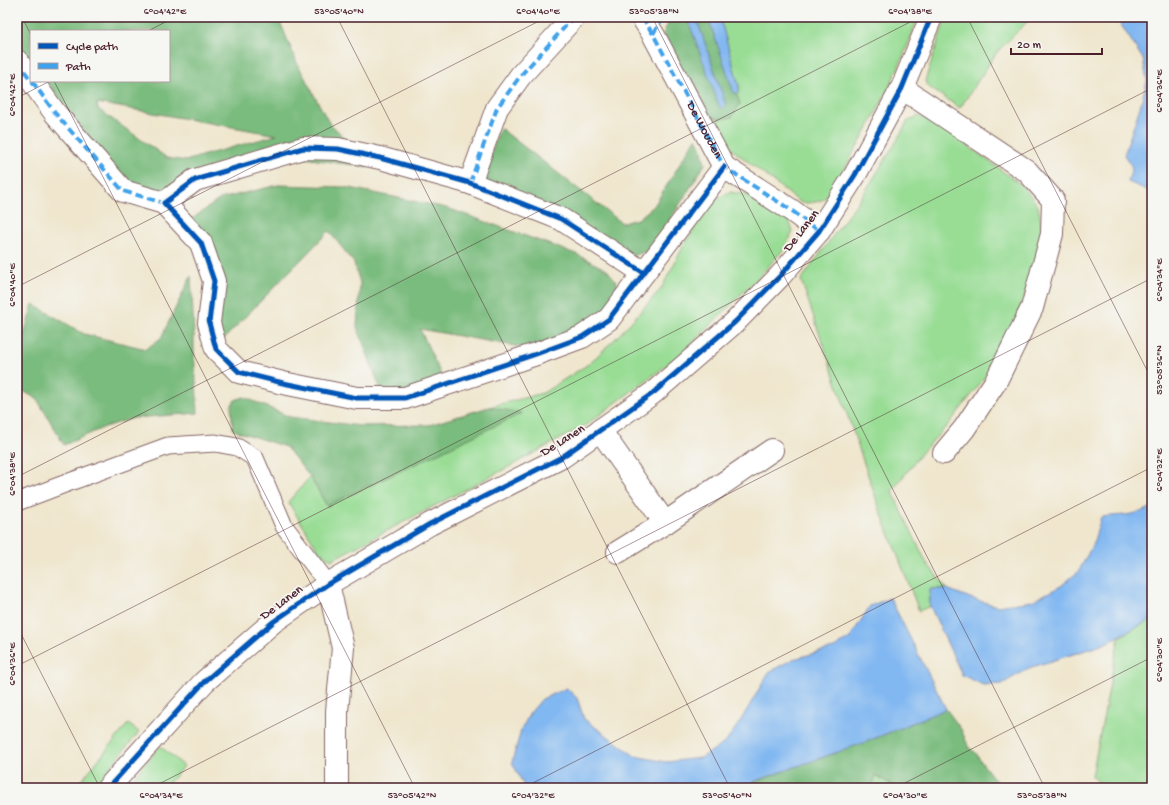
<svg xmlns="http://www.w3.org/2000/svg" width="1169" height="805" font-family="'Gochi Hand',sans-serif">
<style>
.green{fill:#99dd95;stroke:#727e60}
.forest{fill:#7abc7e;stroke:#626e54;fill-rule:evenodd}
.water{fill:#82b8f1;stroke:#666c8e}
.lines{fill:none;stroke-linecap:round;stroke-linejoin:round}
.lane-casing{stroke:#846564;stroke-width:19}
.street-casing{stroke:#846564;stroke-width:24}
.lane{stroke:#fff;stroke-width:17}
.street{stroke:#fff;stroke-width:22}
.quiet{stroke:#40a2eb;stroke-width:4;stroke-dasharray:8 4;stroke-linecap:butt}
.cycleway-casing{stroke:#f6f6f2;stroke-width:8}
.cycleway{stroke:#0057b8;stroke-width:5}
.ticks{fill:none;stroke:#4a1f2b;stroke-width:1;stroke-opacity:0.45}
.labels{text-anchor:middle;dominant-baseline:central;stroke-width:3.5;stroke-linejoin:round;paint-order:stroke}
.street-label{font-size:13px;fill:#4a1f2b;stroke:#f6f6f2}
.neatline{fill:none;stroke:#4a1f2b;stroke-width:1.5}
.ticks-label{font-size:10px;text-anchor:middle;fill:#4a1f2b}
</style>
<rect width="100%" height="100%" fill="#f6f6f2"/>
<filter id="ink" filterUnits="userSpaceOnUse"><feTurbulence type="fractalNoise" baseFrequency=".025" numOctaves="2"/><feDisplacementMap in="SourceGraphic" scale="8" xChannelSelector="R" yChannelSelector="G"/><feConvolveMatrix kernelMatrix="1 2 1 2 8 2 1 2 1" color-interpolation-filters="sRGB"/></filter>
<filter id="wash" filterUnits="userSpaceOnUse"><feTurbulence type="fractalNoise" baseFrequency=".012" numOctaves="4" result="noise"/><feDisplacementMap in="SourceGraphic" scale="16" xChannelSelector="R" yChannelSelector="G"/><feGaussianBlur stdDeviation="0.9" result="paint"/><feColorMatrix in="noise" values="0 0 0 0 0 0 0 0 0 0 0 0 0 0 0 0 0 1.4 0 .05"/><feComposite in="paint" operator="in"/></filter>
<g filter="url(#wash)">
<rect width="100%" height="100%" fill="#efe6cd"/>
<g class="green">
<path d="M 104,17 L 129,17 C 118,23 115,22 104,17 Z"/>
<path d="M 718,17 L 918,17 C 902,66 877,113 851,157 C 845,169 836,187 827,196 C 821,203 809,203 801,203 L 729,147 L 713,130 L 704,115 L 720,119 L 740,104 L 736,93 L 739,92 L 739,86 L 722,25 Z"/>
<path d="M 946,17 L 1032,17 L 997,52 L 960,108 L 930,88 L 925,81 Z"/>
<path d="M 918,116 L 934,121 L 1023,186 L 1038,206 L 1043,232 L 1033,272 L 1018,314 L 1003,350 L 980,384 L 948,425 L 924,450 L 892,491 L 926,562 L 947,589 L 930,589 L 930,606 L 919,611 L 879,507 L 801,280 L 865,192 L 896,142 L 907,122 Z"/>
<path d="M 730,192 L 755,196 L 789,220 L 793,232 L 784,249 L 756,280 L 679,356 L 586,425 L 503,470 L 331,560 L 319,551 L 288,502 L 310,477 L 327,506 L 521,413 L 489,407 L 543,393 L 590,363 L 619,335 L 661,289 L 683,247 L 711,201 Z"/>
<path d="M 1152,619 L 1152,788 L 1105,788 L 1092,776 L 1119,637 Z"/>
<path d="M 128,724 L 139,732 L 93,788 L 75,788 Z"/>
<path d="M 160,746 L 184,766 L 164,788 L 125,788 Z"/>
<path d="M 875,775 L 897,788 L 869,788 L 874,782 Z"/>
</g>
<g class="forest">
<path d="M 17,17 L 104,17 C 115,22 118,23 129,17 L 278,17 L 297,63 L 328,121 L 364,158 L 367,167 L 290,156 L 171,190 L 139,190 L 116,173 L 46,81 L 169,81 L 169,31 L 31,31 L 31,61 L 17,41 ZM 97,103 L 277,135 L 201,156 L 186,161 L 167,158 L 98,109 Z"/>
<path d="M 671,17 L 689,17 L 688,20 L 725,106 L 725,102 L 696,17 L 708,17 L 734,92 L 736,93 L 740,104 L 732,117 L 720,119 L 704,115 L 663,34 Z"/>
<path d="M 500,128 L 622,223 L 638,219 L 654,206 L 696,138 L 701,148 L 705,164 L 651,250 L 631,256 L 485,182 L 488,162 Z"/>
<path d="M 278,185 L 345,187 L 447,208 L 576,254 L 607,270 L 617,282 L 618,297 L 559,354 L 420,329 L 448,390 L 385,401 L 357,327 L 360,283 L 354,263 L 329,231 L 214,349 L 218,279 L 189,221 L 220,199 Z"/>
<path d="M 191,276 L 194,334 L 194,352 L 198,413 L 134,418 L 105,427 L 64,445 L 37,399 L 23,391 L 17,385 L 17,358 L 33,304 L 84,334 L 146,349 L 161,338 Z"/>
<path d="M 244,397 L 290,417 L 360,426 L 429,425 L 489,407 L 522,413 L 327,506 L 310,477 L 286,447 L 233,430 L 231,406 L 235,400 Z"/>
<path d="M 946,709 L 961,729 L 969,748 L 976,753 L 982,763 L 995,780 L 1003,788 L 897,788 L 875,775 L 874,782 L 869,788 L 736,788 L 866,742 Z"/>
</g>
<g class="water">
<path d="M 689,17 L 696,17 L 725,102 L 725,106 L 723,108 L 720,108 L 688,20 Z"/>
<path d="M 708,17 L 718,17 L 722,25 L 739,86 L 739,93 L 734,93 Z"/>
<path d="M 1116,17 L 1152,17 L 1152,192 L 1128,182 L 1132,167 L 1124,155 L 1140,107 L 1147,81 L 1143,59 Z"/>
<path d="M 1152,507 L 1152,619 L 1102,645 L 1029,668 L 1002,684 L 983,685 L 962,675 L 930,606 L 930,589 L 947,589 L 973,599 L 997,606 L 1032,601 L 1061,586 L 1079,571 L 1093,544 L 1101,517 C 1118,515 1137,516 1152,507 Z"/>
<path d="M 890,598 L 946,709 L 866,742 L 736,788 L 525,788 L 512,762 L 521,730 L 530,713 L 542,699 L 567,688 L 577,698 L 584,719 L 635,756 L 666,762 L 701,758 L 726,742 L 741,720 L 769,672 L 793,659 L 834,648 L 850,638 L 870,606 Z"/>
</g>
</g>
<g filter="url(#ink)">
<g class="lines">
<defs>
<path id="lane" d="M 17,502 L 67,483 L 168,446 L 215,443 L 237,447 L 255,458 L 284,526 L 328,584"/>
<g id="street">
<path d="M 642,17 L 653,34 L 724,167 L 791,210 L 819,231"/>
<path d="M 17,61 L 31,80"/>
<path d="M 32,81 L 55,113 L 123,191 L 164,203"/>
<path d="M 902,88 L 1027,171 L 1053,200 L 1052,234 L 1032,308 L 996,381 L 964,429 L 944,453"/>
<path d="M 470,183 L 497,108 L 521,75 L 573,18"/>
<path d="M 644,273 L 561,219 L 470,183 L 380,158 L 338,149 L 303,148 L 195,180 L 164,203 L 201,243 L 214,281 L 209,323 L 216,349 L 239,372 L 283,383 L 357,398 L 405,398 L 536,354 L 582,337 L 609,319 L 724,167"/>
<path d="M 600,430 L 665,523"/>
<path d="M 618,552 L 665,523 L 772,450"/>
<path d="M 328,584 L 343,648 L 337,711 L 337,788"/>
<path d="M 108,788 L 204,682 L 273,622 L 328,584 L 430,524 L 562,457 L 653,393 L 735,322 L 780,276 L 819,231 L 855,175 L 902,88 L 931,17"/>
</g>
</defs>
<use href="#lane" class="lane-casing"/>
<use href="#street" class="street-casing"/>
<use href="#lane" class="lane"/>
<use href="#street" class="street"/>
<g class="quiet">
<path d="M 571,17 L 573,18 L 583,17"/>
<path id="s1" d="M 642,17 L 653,34 L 724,167 L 791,210 L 819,231"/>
<path d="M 653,34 L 663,17"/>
<path d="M 17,61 L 31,80"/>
<path d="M 32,81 L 55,113 L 123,191 L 164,203"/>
<path d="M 470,183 L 497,108 L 521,75 L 573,18"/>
</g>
<defs>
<g id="cycleway">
<path d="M 644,273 L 561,219 L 470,183 L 380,158 L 338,149 L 303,148 L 195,180 L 164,203 L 201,243 L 214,281 L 209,323 L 216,349 L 239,372 L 283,383 L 357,398 L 405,398 L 536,354 L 582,337 L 609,319 L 724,167"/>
<path d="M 108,788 L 204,682 L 273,622 L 328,584 L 430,524 L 562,457 L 653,393 L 735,322 L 780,276 L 819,231 L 855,175 L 902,88 L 931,17"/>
</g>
</defs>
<use href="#cycleway" class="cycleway-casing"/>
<use href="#cycleway" class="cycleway"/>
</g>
</g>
<path class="ticks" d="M 22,17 L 31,35M 337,17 L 730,788M 652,17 L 1045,788M 967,17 L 1152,380M 148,31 L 175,17M 54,81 L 415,788M 17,98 L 50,81M 17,287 L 547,17M 17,477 L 920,17M 17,626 L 100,788M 17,666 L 1152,88M 151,788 L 1152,278M 523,788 L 1152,467M 895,788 L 1152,657"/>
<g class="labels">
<g class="street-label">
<text stroke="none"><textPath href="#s1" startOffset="129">De Wouden</textPath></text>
<text transform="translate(802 231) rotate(-52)">De Lanen</text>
<text transform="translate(563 441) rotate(-32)">De Lanen</text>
<text transform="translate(282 603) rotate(-37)">De Lanen</text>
</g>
</g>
<rect width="1169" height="805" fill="none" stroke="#f6f6f2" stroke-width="44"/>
<rect x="30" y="30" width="140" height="52" fill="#f6f6f2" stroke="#b1a0a2"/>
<rect x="38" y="43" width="20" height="6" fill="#0057b8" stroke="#b1a0a2"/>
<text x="66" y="50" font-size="12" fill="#4a1f2b">Cycle path</text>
<rect x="38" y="63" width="20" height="6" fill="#40a2eb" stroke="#b1a0a2"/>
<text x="66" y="70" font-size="12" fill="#4a1f2b">Path</text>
<path d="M1011 48v6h91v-6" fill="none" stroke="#4a1f2b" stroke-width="2"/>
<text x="1017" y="48" font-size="12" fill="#4a1f2b" stroke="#f6f6f2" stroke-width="3" paint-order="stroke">20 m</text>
<rect x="22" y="22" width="1125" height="761" class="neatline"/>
<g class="ticks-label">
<text x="165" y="14">6°04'42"E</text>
<text x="339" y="14">53°05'40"N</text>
<text x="538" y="14">6°04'40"E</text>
<text x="654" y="14">53°05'38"N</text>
<text x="910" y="14">6°04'38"E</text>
<text transform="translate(1158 91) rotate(-90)" y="4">6°04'36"E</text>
<text transform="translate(11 95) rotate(-90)" y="4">6°04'42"E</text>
<text transform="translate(1158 280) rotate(-90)" y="4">6°04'34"E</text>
<text transform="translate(11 285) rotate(-90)" y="4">6°04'40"E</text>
<text transform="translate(1158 370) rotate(-90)" y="4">53°05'36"N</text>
<text transform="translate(1158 470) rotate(-90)" y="4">6°04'32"E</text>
<text transform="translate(11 474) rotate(-90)" y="4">6°04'38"E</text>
<text transform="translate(1158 660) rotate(-90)" y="4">6°04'30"E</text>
<text transform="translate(11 664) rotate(-90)" y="4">6°04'36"E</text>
<text x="161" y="798">6°04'34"E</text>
<text x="412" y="798">53°05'42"N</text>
<text x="533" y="798">6°04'32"E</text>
<text x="727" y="798">53°05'40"N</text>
<text x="905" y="798">6°04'30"E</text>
<text x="1042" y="798">53°05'38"N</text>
</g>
</svg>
